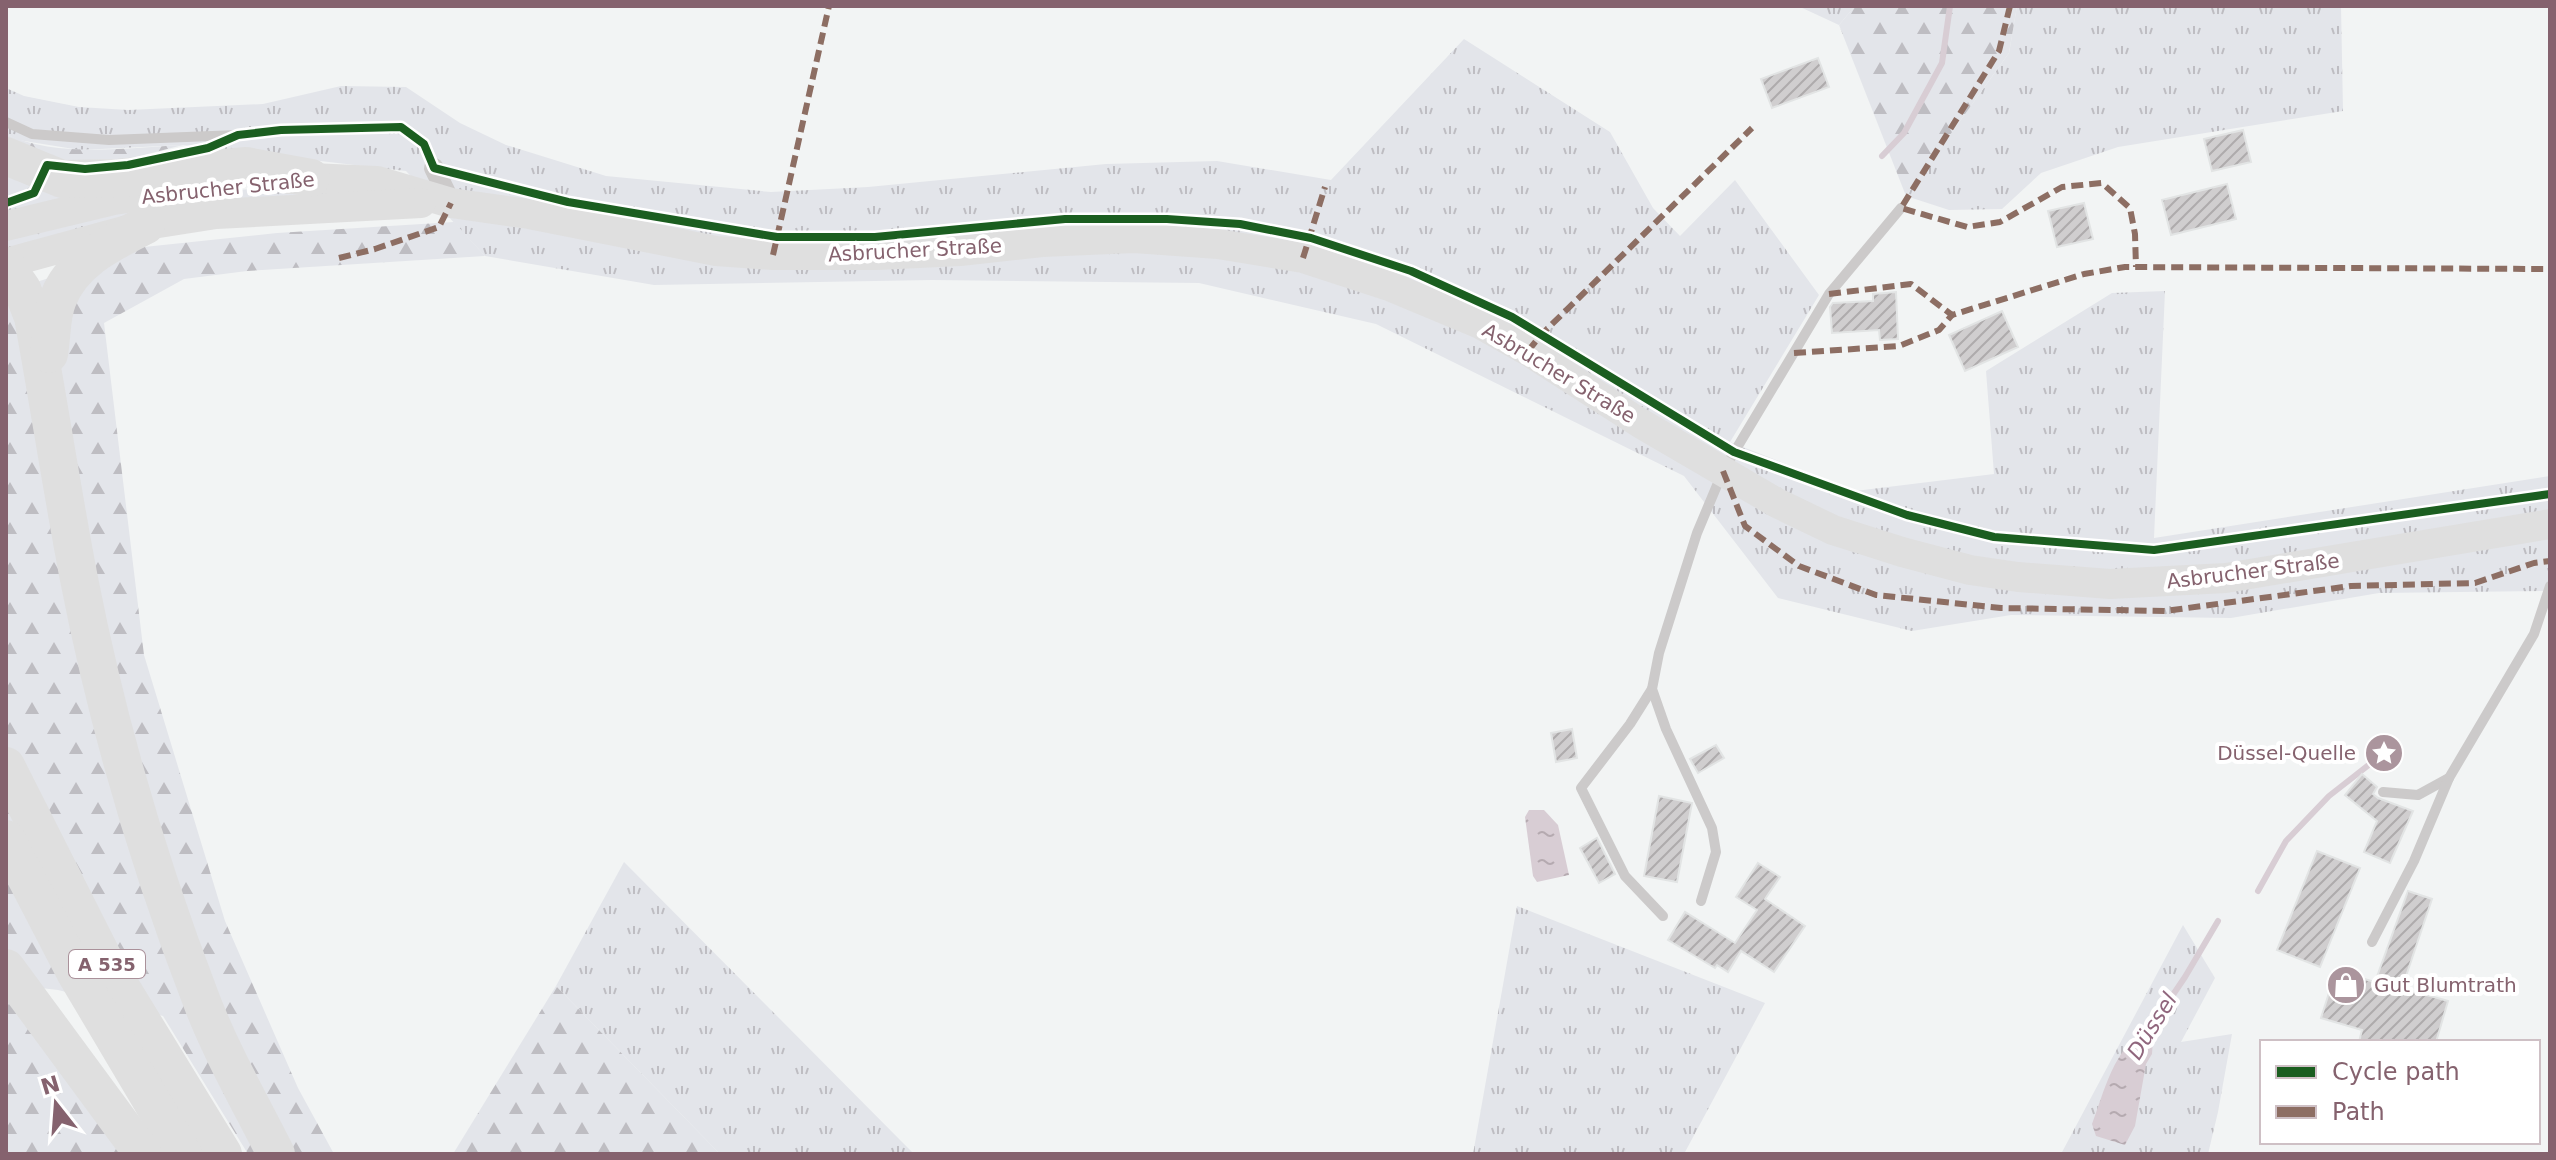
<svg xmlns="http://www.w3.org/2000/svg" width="2556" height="1160" font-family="'DejaVu Sans',sans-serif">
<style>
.grass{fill:url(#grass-tufts)}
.forest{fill:url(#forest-firs)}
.water{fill:url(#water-ripples)}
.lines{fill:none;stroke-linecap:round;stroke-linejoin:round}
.stream{stroke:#d8cdd4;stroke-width:6}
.building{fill:url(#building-hatch);stroke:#e2e4e4;stroke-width:2}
.service{stroke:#cccaca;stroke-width:10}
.minor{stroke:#cccaca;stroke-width:20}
.secondary{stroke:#dfdfdf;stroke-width:30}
.motorway{stroke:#dfdfdf;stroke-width:38}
.quiet{stroke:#8d6e63;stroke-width:6;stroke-dasharray:12 6;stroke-linecap:butt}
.cycleway-casing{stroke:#fff;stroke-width:13}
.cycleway{stroke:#1b5e20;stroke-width:8}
.labels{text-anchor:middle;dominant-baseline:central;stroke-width:8;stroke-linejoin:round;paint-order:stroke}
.shield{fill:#fff;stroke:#aa919a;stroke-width:2}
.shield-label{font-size:18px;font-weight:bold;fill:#85626e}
.street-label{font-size:20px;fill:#85626e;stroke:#fff}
.poi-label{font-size:20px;fill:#85626e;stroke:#fff;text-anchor:end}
.water-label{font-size:22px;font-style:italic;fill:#90667d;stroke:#fff}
</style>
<defs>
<pattern id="grass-tufts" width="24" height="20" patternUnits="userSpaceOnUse" patternTransform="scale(2)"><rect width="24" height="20" fill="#e3e5ea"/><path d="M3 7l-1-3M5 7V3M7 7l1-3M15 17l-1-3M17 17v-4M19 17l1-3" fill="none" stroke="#bebdc2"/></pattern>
<pattern id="forest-firs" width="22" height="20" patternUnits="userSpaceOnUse" patternTransform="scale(2)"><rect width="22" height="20" fill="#e3e5ea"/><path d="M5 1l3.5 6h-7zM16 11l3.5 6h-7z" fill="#bebdc2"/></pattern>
<pattern id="water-ripples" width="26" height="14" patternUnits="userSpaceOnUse" patternTransform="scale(2)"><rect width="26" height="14" fill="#d8cdd4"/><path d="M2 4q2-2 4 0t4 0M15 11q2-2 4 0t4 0" fill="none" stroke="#b5aab0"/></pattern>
<pattern id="building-hatch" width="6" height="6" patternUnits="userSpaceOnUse" patternTransform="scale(2)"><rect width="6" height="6" fill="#d0cecf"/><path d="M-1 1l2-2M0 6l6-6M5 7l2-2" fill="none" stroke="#aeabac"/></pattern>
</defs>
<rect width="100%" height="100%" fill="#f2f4f4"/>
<g class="grass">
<path d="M 1798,6 L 1855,6 L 1839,25 Z"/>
<path d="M 2017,6 L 2341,6 L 2343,111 L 2118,147 L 2041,173 L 2002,209 L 1949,210 L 1906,196 L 2009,53 Z"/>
<path d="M 1464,39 L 1610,132 L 1653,208 L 1680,236 L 1735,180 L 1819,295 L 1730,442 L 1855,491 L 1994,474 L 1986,371 L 2112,293 L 2165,291 L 2154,538 L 2550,476 L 2550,591 L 2379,593 L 2231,618 L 2011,615 L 1912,631 L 1778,598 L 1684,476 L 1376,324 L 1199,283 L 932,280 L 654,285 L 485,256 L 406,171 L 183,145 L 80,150 L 18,140 L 6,134 L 6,88 L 24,96 L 79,107 L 128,110 L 263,104 L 341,86 L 406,87 L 460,123 L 506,145 L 606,176 L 771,192 L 868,187 L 1106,164 L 1217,161 L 1331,180 Z"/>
<path d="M 6,175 L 88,194 L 6,217 Z"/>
<path d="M 281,187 L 374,187 L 6,252 L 6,234 L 208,192 Z"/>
<path d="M 624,862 L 914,1154 L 720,1154 L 556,986 Z"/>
<path d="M 1517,906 L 1765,1003 L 1684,1154 L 1473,1154 Z"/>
<path d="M 2183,925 L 2215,978 L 2181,1042 L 2232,1034 L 2218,1112 L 2208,1154 L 2061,1154 Z"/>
</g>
<g class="forest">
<path d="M 1855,6 L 2017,6 L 2009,53 L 1906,196 L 1839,25 Z"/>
<path d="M 6,134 C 54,158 130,148 183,145 L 128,159 L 49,161 L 6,150 Z"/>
<path d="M 454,222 L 485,256 L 247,271 L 184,279 L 104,323 L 144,655 L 225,921 L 298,1088 L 334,1154 L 248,1154 L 163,1016 L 58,990 L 6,984 L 6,292 L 144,247 L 277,233 Z"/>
<path d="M 556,986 L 720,1154 L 453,1154 Z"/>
<path d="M 6,995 L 121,1154 L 6,1154 Z"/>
</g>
<g class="water">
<path d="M 1529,810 L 1544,810 L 1558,825 L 1569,875 L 1537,882 L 1533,876 L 1525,817 Z"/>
<path d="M 2147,1032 L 2153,1040 L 2152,1054 L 2146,1064 L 2135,1126 L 2125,1145 L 2096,1136 L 2092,1124 C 2104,1093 2114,1045 2147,1032 Z"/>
</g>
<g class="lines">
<g class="stream">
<path d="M 1882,156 L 1904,133 L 1942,63 L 1950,6"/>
<path d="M 2258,891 L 2286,841 L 2329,796 L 2384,753"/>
<path d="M 2143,1039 L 2185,977 L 2218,921"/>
</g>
</g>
<g class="building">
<path d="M 1818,58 L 1829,87 L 1772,108 L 1761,79 Z"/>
<path d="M 2243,130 L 2251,162 L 2212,171 L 2204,139 Z"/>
<path d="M 2227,184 L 2236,219 L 2171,235 L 2162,200 Z"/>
<path d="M 2084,203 L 2093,239 L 2057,247 L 2048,211 Z"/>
<path d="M 1896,292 L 1898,339 L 1880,340 L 1879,330 L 1832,333 L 1830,307 L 1833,303 L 1873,301 L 1873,294 Z"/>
<path d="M 2002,311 L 2018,347 L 1965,371 L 1949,335 Z"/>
<path d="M 1572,729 L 1577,758 L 1556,762 L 1551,733 Z"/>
<path d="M 1716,745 L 1724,758 L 1698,773 L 1690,759 Z"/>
<path d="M 2362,774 L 2377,787 L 2373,794 L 2378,798 L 2413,811 L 2390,863 L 2364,852 L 2377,821 L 2345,795 Z"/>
<path d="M 1659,796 L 1692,803 L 1677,882 L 1644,876 Z"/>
<path d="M 1597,838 L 1615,874 L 1599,883 L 1580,848 Z"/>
<path d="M 2317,851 L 2360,868 L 2320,967 L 2277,950 Z"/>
<path d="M 1758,863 L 1780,877 L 1765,899 L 1805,926 L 1774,972 L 1741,951 L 1728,972 L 1717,965 L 1715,968 L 1668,940 L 1685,912 L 1735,943 L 1757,910 L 1736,897 Z"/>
<path d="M 2408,891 L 2432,899 L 2402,988 L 2448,1001 L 2436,1042 L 2359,1042 L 2362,1030 L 2321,1018 L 2336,971 L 2375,982 Z"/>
</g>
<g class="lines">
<g class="service">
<path d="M 6,122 L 32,134 L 109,140 L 238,135 L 281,130 L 401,127 L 424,144 L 434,168"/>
<path d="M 1652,689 L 1630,724 L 1581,788 L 1625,876 L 1663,916"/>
<path d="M 2383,792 L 2418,795 L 2449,778"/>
<path d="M 1701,901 L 1716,852 L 1712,828 L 1666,729 L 1652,689 L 1659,653 L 1697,533 L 1723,471 L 1829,294 L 1901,208"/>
<path d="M 2372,942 L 2414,861 L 2449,778 L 2534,634 L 2550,586"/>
</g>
<path class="minor" d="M 434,168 L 451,203"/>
<g class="secondary">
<path d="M 289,179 L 311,178 L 377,181 L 451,203 L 529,214 L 716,251 L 773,255 L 877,255 L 960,251 L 1042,242 L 1134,238 L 1218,244 L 1303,258 L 1389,286 L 1480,324 L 1528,351 L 1640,423 L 1777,503 L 1833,530 L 1902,552 L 1970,570 L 2018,577 L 2110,584 L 2226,578 L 2550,524"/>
<path d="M 6,226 L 114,200 L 198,187"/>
<path d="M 6,263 L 146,225 L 216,214 L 421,203"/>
</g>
<g class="motorway">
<path d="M 6,156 L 62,179 L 118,178 L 246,166 L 311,178"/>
<path d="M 6,266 L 22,289 L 33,317 C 49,404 62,491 79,579 C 107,722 149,865 202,1002 C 222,1054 251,1104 276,1154"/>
<path d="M 49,354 C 52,337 51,315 58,299 C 73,260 111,243 146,225"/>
<path d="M 6,766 L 103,958 L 223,1154"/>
<path d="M 6,839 L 75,972 L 183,1154"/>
<path d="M 6,968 L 143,1154"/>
</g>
<g class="quiet">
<path d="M 2010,6 L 1999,51 L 1901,208 L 1967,227 L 2000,222 L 2062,187 L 2102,183 L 2130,208 L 2135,234 L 2136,267"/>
<path d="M 773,255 L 829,6"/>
<path d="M 339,258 L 375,249 L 439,227 L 451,203"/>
<path d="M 1303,258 L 1325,187"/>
<path d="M 1829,294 L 1911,284 L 1952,315 L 2084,274 L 2125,267 L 2550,269"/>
<path d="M 1528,351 L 1541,335 L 1752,128"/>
<path d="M 1794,353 L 1899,346 L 1939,330 L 1952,315"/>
<path d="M 1723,471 L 1745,526 L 1799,566 L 1876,595 L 2001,608 L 2165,611 L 2351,586 L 2475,583 L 2534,563 L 2550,561"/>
</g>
<defs>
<path id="cycleway" d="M 6,203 L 34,193 L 47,165 L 85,169 L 128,165 L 208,148 L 238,135 L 281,130 L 401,127 L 424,144 L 434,168 L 568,202 L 777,237 L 875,237 L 1065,219 L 1167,219 L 1240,224 L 1311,238 L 1411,271 L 1512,317 L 1734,452 L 1907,515 L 1994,537 L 2154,550 L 2550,494"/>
</defs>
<use href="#cycleway" class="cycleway-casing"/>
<use href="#cycleway" class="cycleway"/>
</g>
<defs>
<symbol id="sight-disc" viewBox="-11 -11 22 22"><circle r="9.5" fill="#ab959d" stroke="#fff"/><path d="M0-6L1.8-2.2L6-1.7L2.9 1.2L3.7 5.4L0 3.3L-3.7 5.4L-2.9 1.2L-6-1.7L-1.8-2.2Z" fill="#fff"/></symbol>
<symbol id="shop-disc" viewBox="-11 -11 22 22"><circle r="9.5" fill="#ab959d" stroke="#fff"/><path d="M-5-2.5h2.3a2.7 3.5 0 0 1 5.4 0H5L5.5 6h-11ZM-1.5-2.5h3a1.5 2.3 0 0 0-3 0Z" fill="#fff"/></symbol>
</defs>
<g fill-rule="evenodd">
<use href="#sight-disc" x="2362" y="731" width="44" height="44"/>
<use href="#shop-disc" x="2324" y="963" width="44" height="44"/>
</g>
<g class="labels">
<rect class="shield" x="69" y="950" width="76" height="28" rx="6"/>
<g class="shield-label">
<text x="107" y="964">A 535</text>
</g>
<g class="street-label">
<text transform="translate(228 188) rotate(-6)">Asbrucher Straße</text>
<text transform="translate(915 250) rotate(-3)">Asbrucher Straße</text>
<text transform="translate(1559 373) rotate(31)">Asbrucher Straße</text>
<text transform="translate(2253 571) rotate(-7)">Asbrucher Straße</text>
</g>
<g class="poi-label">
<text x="2356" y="753">Düssel-Quelle</text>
<text x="2374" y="985" text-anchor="start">Gut Blumtrath</text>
</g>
<g class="water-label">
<text transform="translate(2152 1026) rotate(-58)">Düssel</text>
</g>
</g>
<rect width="2556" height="1160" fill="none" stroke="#85626e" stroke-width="16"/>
<rect x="2260" y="1040" width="280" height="104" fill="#ffffff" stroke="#cec0c5" stroke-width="2"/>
<rect x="2276" y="1066" width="40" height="12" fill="#1b5e20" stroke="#cec0c5" stroke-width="2"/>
<text x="2332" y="1080" font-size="24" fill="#85626e">Cycle path</text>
<rect x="2276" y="1106" width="40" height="12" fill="#8d6e63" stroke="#cec0c5" stroke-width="2"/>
<text x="2332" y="1120" font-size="24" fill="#85626e">Path</text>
<g transform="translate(56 1104) rotate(343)" stroke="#ffffff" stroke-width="6" paint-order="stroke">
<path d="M0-6L14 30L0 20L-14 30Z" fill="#85626e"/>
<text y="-12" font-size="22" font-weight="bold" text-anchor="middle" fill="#85626e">N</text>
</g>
</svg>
